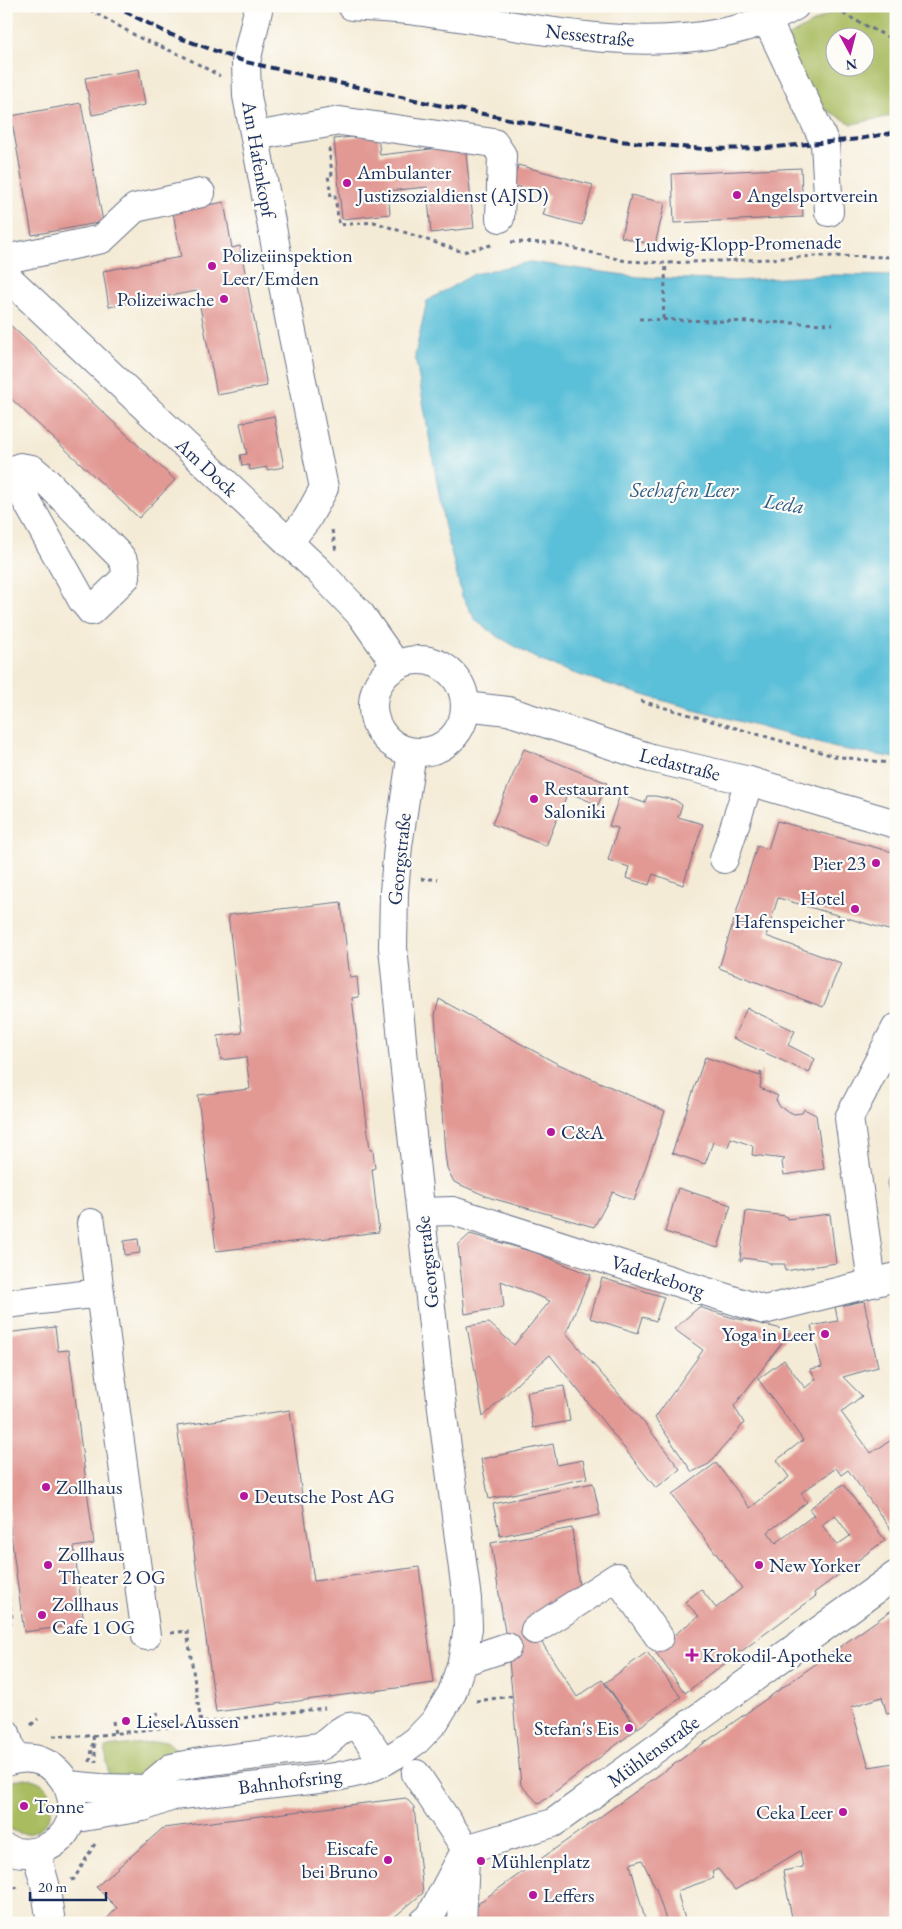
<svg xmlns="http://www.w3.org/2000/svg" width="902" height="1929" font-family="'EB Garamond',serif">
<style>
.green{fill:#a9bc60;stroke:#62765f;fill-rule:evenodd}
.water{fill:#5abfd8;stroke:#3a779b}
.building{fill:#e29994;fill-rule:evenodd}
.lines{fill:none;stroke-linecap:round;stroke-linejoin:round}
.minor-casing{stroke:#677188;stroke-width:30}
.major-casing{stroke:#677188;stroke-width:30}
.path{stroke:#677188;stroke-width:3;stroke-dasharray:4 4;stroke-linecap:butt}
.minor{stroke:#fff;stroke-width:28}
.major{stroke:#fff;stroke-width:28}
.rail{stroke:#1b2f5e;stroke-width:4;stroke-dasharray:8 4;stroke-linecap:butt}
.poi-dot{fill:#b5179e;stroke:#fdfcf7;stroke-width:2}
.labels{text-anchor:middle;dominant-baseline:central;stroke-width:4.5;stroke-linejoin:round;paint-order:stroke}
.street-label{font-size:20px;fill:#1b2f5e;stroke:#fdfcf7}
.poi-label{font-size:20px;fill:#1b2f5e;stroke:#fdfcf7;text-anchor:start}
.water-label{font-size:21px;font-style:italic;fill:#2e5a83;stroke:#fdfcf7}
</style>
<rect width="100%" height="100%" fill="#fdfcf7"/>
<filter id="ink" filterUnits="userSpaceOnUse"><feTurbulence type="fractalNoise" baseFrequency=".02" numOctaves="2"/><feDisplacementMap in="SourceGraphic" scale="10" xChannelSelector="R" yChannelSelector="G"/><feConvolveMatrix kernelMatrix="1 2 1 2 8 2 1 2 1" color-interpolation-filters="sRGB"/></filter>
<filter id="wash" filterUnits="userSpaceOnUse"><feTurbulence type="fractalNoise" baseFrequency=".0096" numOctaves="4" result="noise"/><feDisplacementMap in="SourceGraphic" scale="20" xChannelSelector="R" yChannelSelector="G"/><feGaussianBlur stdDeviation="1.12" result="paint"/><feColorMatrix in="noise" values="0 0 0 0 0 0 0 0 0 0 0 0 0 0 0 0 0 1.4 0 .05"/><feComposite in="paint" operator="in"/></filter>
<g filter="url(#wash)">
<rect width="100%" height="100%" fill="#f4ebd6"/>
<g class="green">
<path d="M 843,6 L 896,6 L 896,115 L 852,124 L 814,103 L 784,39 ZM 834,38 L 864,38 L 864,68 L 834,68 Z"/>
<path d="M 167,1741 L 180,1753 L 159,1763 L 141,1775 L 109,1779 L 105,1747 Z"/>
<path d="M 25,1778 C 77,1783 45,1858 6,1826 L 6,1785 L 14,1780 Z"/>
</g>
<path class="water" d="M 530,262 L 639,277 L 735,281 L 829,275 L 896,276 L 896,758 L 836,748 L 643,695 L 573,673 L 539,660 L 499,637 L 476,621 L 462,596 L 444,523 L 415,355 L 427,301 L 474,274 Z"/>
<g id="blocks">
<g class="building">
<path d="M 139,69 L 145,105 L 92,115 L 85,78 Z"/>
<path d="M 81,103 L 103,222 L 32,235 L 11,116 Z"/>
<path d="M 378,134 L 380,155 L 465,145 L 474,228 L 431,233 L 427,187 L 388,191 L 390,214 L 342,219 L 334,139 Z"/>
<path d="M 518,165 L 593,185 L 582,225 L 543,215 L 549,195 L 512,185 Z"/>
<path d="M 801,168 L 803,217 L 674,223 L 672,174 Z"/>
<path d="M 631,195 L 665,203 L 655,245 L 621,237 Z"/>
<path d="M 224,202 L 232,248 L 240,246 L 267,386 L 217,395 L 197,291 L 109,307 L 103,271 L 181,257 L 173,212 Z"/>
<path d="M 6,321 L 175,480 L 139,518 L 6,394 Z"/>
<path d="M 274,416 L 284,467 L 267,470 L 267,467 L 250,470 L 249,465 L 242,466 L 240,455 L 247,454 L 240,423 Z"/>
<path d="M 524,749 L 607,783 L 598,805 L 568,792 L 546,846 L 492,824 Z"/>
<path d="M 620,795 L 645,803 L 647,796 L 655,796 L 675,800 L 682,805 L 678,817 L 703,824 L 683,885 L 653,874 L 649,885 L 626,878 L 629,867 L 608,860 L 618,828 L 609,826 Z"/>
<path d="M 777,821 L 896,853 L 896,919 L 892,931 L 778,898 L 766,936 L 841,963 L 823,1007 L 719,968 L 757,846 L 768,849 Z"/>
<path d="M 341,902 L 350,978 L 357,977 L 359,997 L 352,998 L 370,1150 L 373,1150 L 375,1168 L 372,1169 L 379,1232 L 216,1251 L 198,1095 L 250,1089 L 246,1057 L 221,1060 L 218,1036 L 242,1033 L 228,915 Z"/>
<path d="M 439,999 L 556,1063 L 665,1111 L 634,1201 L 613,1192 L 594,1227 L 491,1198 L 454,1182 L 447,1168 L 445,1153 L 435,1015 Z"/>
<path d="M 747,1008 L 795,1031 L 788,1045 L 815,1059 L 809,1073 L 733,1038 Z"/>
<path d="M 705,1057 L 760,1076 L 760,1071 L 762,1072 L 760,1088 L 778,1096 L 776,1100 L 780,1107 L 794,1114 L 802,1113 L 804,1109 L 816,1115 L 824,1169 L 784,1175 L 782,1162 L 785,1159 L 752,1155 L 753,1146 L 731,1138 L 728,1147 L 713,1142 L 705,1164 L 672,1153 Z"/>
<path d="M 894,1161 L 896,1162 L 895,1222 L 888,1183 Z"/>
<path d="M 678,1188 L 731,1205 L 718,1248 L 665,1232 Z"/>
<path d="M 746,1211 L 786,1216 L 787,1219 L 830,1214 L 836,1263 L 785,1271 L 785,1264 L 771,1264 L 766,1261 L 743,1258 L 742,1261 L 740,1261 Z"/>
<path d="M 470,1234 L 534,1252 L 591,1275 L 566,1333 L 645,1424 L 680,1469 L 656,1488 L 550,1355 L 523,1378 L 483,1417 L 467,1326 L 489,1323 L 514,1345 L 550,1301 L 501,1281 L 504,1307 L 465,1314 L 458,1245 Z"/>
<path d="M 138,1239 L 140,1253 L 125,1255 L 124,1241 Z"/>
<path d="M 602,1278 L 664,1297 L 656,1321 L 643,1317 L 638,1333 L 590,1318 Z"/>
<path d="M 864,1301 L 878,1367 L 843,1377 L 862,1396 L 841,1412 L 871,1453 L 896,1437 L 896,1533 L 894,1534 L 848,1470 L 841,1475 L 836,1468 L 801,1493 L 807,1502 L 768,1532 L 776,1543 L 814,1515 L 809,1509 L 843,1484 L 885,1540 L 814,1593 L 816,1596 L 685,1693 L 654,1650 L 699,1616 L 685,1602 L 701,1589 L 716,1608 L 742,1588 L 672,1495 L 716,1463 L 750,1508 L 789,1477 L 777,1460 L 803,1440 L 758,1379 L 784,1360 L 805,1388 L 816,1379 L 810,1369 L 822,1367 L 811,1326 L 838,1321 L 835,1307 ZM 835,1515 L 850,1536 L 837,1545 L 822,1525 Z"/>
<path d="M 699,1307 L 730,1317 L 791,1331 L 734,1406 L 744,1423 L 709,1464 L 692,1472 L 655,1418 L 703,1350 L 674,1329 Z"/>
<path d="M 55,1327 L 58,1351 L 69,1350 L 94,1544 L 74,1547 L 84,1624 L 24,1632 L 6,1498 L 6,1333 Z"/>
<path d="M 564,1386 L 570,1421 L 533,1428 L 527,1392 Z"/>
<path d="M 290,1410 L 314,1581 L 419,1567 L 434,1683 L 216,1712 L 177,1426 Z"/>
<path d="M 553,1444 L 557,1465 L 583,1460 L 587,1478 L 489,1499 L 481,1459 Z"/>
<path d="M 593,1483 L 600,1515 L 500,1536 L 493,1504 Z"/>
<path d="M 572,1528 L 580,1595 L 535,1632 L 577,1697 L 602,1680 L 637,1729 L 539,1804 L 521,1785 L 508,1651 L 491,1543 Z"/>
<path d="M 896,1607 L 896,1712 L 887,1714 L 882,1697 L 851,1707 L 869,1767 L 894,1763 L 896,1773 L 896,1923 L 793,1923 L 783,1871 L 803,1867 L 800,1851 L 735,1890 L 718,1869 L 712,1872 L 714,1878 L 677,1891 L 686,1923 L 667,1923 L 656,1889 L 642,1860 L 630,1864 L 646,1923 L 474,1923 L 475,1910 L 480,1902 Z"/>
<path d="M 647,1652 L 681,1697 L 638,1728 L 605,1683 Z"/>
<path d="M 406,1798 L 414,1807 L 423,1893 L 387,1923 L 103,1923 L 117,1908 L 96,1887 L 163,1828 Z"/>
</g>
</g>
</g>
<g filter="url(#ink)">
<use href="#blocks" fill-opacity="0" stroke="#677188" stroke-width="1"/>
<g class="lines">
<defs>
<g id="minor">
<path d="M 259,6 L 246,62 L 247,96 L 291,327 L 324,488 L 307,519 L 288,543"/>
<path d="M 352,6 C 373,8 395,8 416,11 C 517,23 619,53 720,33 C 746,28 772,20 795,6"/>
<path d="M 767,20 L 825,143 L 829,212"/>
<path d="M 255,136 L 340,121 L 494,143 L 502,155 L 500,218"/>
<path d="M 6,259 L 102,239 L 135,208 L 201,193"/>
<path d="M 20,467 L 32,469 L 46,481 L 120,556 L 125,564 L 126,577 L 91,611 L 82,600 L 16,482 L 13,472 Z"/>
<path d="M 465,706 L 508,711 L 651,758 L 749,781 L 896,824"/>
<path d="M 724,859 L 749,781"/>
<path d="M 422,1212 L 453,1211 L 764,1310 L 896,1277"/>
<path d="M 91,1223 L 100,1293"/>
<path d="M 872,1283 L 849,1118 L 896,1028"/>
<path d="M 6,1304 L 100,1293 L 146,1636"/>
<path d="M 535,1630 L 617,1577 L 659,1637"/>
<path d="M 462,1662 L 507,1647"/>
<path d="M 6,1733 L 14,1759"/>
<path d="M 416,1774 L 466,1849"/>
<path d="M 146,1789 L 171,1768 L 195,1763 L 319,1747 C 336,1739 340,1723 360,1727 L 383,1762"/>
<path d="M 423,1923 L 430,1917 L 466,1849 L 553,1823 L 896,1575"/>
<path d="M 462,1923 L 465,1858"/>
</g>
<g id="major">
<path d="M 6,276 L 319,571 L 361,615 L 397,666"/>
<circle cx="419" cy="706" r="46"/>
<path d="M 6,1762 C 67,1740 100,1827 43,1849 C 31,1854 18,1854 6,1849"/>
<path d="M 68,1785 L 100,1788 L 146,1789 L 165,1794"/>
<path d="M 71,1819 L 143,1807 L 173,1796 L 336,1777 L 363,1771 L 383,1762 L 402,1751 L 417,1740 L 435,1721 L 452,1693 L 462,1662 L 468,1628 L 467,1599 L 443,1417 L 404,1061 L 393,947 L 394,892 L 398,846 L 412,752"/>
<path d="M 36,1852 L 45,1884 L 51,1923"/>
</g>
</defs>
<use href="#minor" class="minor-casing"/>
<use href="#major" class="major-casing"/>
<g class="path">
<path d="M 83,6 L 140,38 L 183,56 L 220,76"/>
<path d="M 827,6 L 852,8 L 869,6"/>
<path d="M 831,6 L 830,7 L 888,37 L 896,40"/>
<path d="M 329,148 L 332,174 L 328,175 L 331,197 L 335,196 L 339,225 L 374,222 L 463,252 L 495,244"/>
<path d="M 511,242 L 552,243 L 626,261 L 666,263 L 770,259 L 816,256 L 896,257"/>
<path d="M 639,319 L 833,324"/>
<path d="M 663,319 L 666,263"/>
<path d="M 332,530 L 336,551"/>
<path d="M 641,701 L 834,756 L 896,764"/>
<path d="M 421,879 L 438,879"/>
<path d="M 6,1574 L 12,1618 L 9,1629"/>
<path d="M 171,1633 L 187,1631 L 201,1723"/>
<path d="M 476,1701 L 513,1696"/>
<path d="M 157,1712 L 160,1727"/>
<path d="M 113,1721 L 115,1734"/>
<path d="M 31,1725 L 38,1719"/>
<path d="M 53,1736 L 93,1736 L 325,1708"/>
<path d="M 93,1736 L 96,1762"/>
<path d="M 90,1762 L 93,1743"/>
<path d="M 71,1880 L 74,1879 L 96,1842"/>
<path d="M 6,1886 L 13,1888 L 20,1887"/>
</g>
<use href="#minor" class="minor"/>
<use href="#major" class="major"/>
<path class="rail" d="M 114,6 L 169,34 L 246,62 L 428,103 L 620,141 L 703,149 L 766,148 L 859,139 L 896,132"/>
</g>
</g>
<g class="poi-dot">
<circle cx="347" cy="183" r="5"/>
<circle cx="737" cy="195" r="5"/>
<circle cx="212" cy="266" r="5"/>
<circle cx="224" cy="299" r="5"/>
<circle cx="534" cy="799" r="5"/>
<circle cx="876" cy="863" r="5"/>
<circle cx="855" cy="909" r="5"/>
<circle cx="551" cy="1132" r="5"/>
<circle cx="825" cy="1334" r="5"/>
<circle cx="46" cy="1487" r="5"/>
<circle cx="244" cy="1496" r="5"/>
<circle cx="48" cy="1565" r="5"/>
<circle cx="759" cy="1565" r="5"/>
<circle cx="42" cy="1615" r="5"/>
<path d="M689.5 1647.5h5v5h5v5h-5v5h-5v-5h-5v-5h5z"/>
<circle cx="126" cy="1721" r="5"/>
<circle cx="629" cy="1728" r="5"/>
<circle cx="24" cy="1806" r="5"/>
<circle cx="843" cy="1812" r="5"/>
<circle cx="388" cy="1860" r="5"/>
<circle cx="481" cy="1861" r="5"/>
<circle cx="533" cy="1895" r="5"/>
</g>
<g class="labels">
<g class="street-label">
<text transform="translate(590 35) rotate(6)">Nessestraße</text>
<text transform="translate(259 159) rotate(80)">Am Hafenkopf</text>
<text transform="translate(738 243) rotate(-1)">Ludwig-Klopp-Promenade</text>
<text transform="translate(207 467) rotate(43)">Am Dock</text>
<text transform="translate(680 764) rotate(14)">Ledastraße</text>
<text transform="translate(399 859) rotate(-84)">Georgstraße</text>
<text transform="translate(427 1262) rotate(-96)">Georgstraße</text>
<text transform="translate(658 1276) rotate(18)">Vaderkeborg</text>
<text transform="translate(653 1751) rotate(-36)">Mühlenstraße</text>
<text transform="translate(290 1781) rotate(-7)">Bahnhofsring</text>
</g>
<g class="poi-label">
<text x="357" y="172">Ambulanter<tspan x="357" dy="23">Justizsozialdienst (AJSD)</tspan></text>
<text x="747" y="195">Angelsportverein</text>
<text x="222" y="255">Polizeiinspektion<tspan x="222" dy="23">Leer/Emden</tspan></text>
<text x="214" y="299" text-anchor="end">Polizeiwache</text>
<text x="544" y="788">Restaurant<tspan x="544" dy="23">Saloniki</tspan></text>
<text x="866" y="863" text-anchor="end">Pier 23</text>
<text x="845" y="898" text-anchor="end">Hotel<tspan x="845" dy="23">Hafenspeicher</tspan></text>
<text x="561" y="1132">C&amp;A</text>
<text x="815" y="1334" text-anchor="end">Yoga in Leer</text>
<text x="56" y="1487">Zollhaus</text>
<text x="254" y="1496">Deutsche Post AG</text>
<text x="58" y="1554">Zollhaus<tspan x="58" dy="23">Theater 2 OG</tspan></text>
<text x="769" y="1565">New Yorker</text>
<text x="52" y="1604">Zollhaus<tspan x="52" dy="23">Cafe 1 OG</tspan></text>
<text x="702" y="1655">Krokodil-Apotheke</text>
<text x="136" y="1721">Liesel Aussen</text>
<text x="619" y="1728" text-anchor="end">Stefan's Eis</text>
<text x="34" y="1806">Tonne</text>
<text x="833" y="1812" text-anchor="end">Ceka Leer</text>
<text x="378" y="1848" text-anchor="end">Eiscafe<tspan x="378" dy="23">bei Bruno</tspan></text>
<text x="491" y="1861">Mühlenplatz</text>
<text x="543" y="1895">Leffers</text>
</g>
<g class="water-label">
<text x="684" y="489">Seehafen Leer</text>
<text transform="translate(784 503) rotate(9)">Leda</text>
</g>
</g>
<rect width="902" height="1929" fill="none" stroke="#fdfcf7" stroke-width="25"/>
<g transform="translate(850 52) rotate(173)"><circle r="24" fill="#fdfcf7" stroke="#a3aaba"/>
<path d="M0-4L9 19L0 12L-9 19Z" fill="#b5179e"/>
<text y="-8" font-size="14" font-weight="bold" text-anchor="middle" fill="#1b2f5e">N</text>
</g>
<path d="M30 1892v8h76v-8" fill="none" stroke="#1b2f5e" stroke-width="2.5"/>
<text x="38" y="1892" font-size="15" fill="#1b2f5e" stroke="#fdfcf7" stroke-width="4" paint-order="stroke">20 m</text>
</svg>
